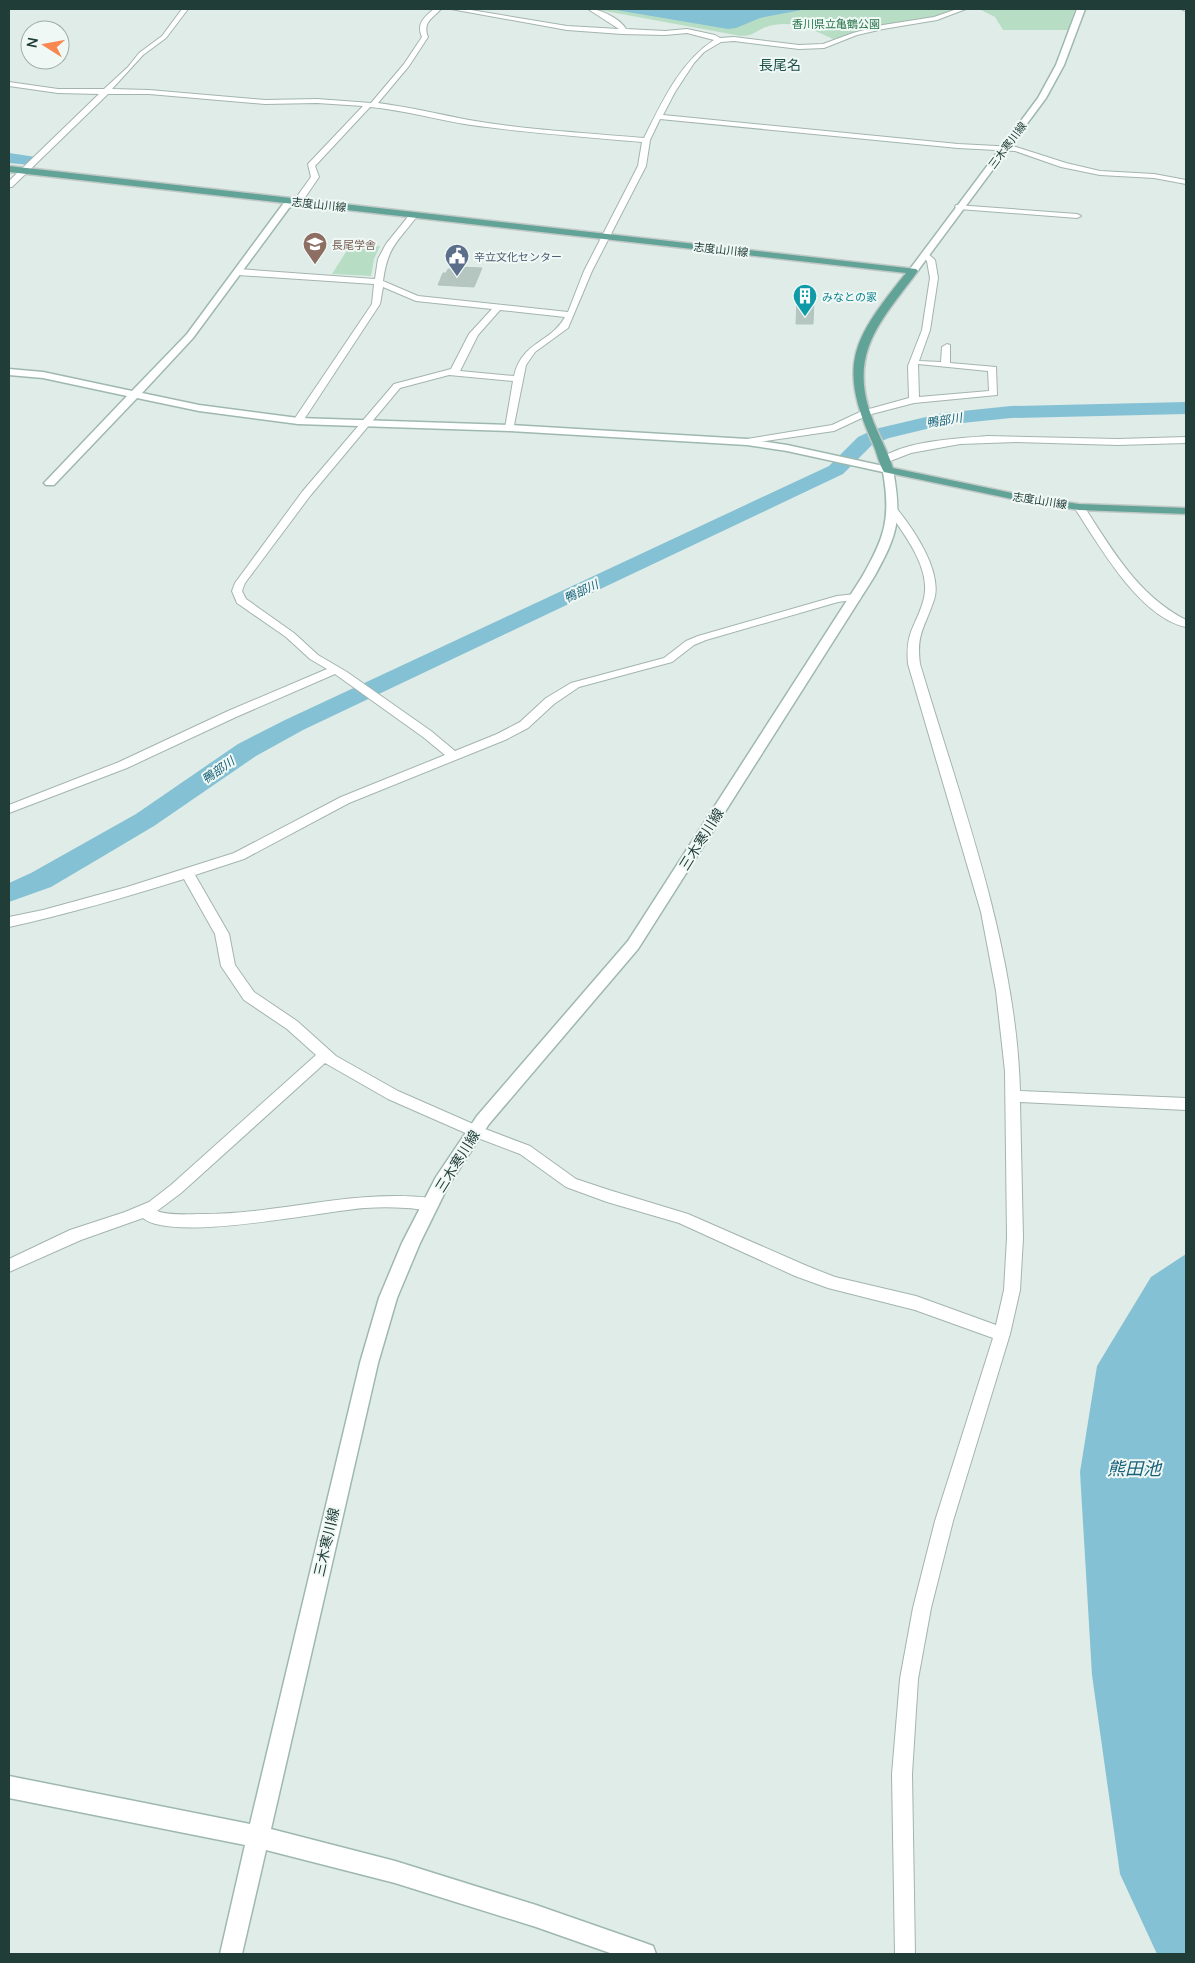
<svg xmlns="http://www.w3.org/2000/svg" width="1195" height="1963" font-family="Manrope,'Noto Sans JP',sans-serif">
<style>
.green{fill:#b7dec5}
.water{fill:#85c1d4}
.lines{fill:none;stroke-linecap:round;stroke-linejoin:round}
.river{fill:#85c1d4;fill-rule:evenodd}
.building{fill:#b5c6c0;stroke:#b2c5bf}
.street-casing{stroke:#a3b4af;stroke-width:2}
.secondary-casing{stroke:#9eb8b0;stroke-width:3}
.primary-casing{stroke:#c1c9c7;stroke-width:3}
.street{fill:#fff;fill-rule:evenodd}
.secondary{fill:#fff;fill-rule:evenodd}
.primary{fill:#62a398;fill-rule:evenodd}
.labels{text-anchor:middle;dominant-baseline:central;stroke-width:4;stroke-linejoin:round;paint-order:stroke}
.far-park-label{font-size:11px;fill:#28754c;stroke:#f0f8f5}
.far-street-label{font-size:11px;fill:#203d37;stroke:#f0f8f5}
.far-education-label{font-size:11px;fill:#785e54;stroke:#f0f8f5;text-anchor:start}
.far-service-label{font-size:11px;fill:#4e5e75;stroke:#f0f8f5;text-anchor:start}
.far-culture-label{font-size:11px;fill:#0d838f;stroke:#f0f8f5;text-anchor:start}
.far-water-label{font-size:12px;font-style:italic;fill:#17627b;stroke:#f0f8f5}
.far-quarter-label{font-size:14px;fill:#1b4f47;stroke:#f0f8f5}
.street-label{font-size:14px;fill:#203d37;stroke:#f0f8f5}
.near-water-label{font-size:18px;font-style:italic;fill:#17627b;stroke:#f0f8f5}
</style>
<rect width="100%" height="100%" fill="#e0ece7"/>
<g class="green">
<path d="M 594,9 L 961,9 L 945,13 L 932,20 L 884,26 L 833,39 C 812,29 790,19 766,27 C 755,31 754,36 741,36 Z"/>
<path d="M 979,9 L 1075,9 L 1068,30 L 1003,30 L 995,17 Z"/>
<path d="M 351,244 L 380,246 L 374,259 L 371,276 L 332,274 Z"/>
</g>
<g class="water">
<path d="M 610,9 L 807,9 L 760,18 L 736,28 L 728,29 Z"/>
<path d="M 1186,1254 L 1186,1954 L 1157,1954 L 1120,1874 L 1092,1675 L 1080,1472 L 1097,1366 L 1151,1277 Z"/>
</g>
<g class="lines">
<g class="river">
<path d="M 9,153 L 36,157 L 38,160 L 36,163 L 30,165 L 9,163 Z"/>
<path d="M 1186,402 L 1186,414 L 1011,418 L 943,425 L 889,438 L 872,445 L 843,474 L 303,730 L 256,756 L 154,826 L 90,864 L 51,887 L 9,902 L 9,883 L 31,873 L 136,814 L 238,744 L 285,720 L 829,466 L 858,437 L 875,429 L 943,413 L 1011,406 Z"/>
</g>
</g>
<g class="building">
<path d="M 459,267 L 482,268 L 474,287 L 438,285 L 443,273 L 446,273 L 448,269 L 457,270 Z"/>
<path d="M 797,299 L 814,300 L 813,324 L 796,324 Z"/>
</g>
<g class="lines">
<defs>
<g id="street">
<path d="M 182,9 L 188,9 L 166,38 L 143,55 L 112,89 L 149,90 L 265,100 L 317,99 L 371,103 L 404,64 L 422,37 C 416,24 424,17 434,9 L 441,9 C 433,18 422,22 428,37 L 409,66 L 378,103 C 409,107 438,114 469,120 C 526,130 585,133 644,138 C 662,102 680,62 714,40 L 687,33 L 665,35 L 622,34 L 567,30 L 451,9 L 465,9 L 567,26 L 619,29 L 588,9 C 599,8 621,19 626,29 L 665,31 L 687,29 L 715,35 L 720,38 L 734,37 L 799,45 L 823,44 L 853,33 L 883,25 L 934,17 L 957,9 L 966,9 L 937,20 L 883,29 L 857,35 L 824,48 L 799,49 L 734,41 L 721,42 L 704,52 L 694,63 L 675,92 L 663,115 L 958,144 L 1016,147 L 1066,163 L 1100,171 L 1154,174 L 1186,180 L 1186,184 L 1154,178 L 1100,175 L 1061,167 L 1015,151 L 958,148 L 660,119 L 650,140 L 646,166 L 592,271 L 568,328 L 535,352 L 526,365 L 513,430 L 510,431 L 505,428 L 513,381 L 449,375 L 400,388 L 310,496 L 245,583 L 242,591 L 246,599 L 294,633 L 318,655 L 347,672 L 431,731 L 455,751 L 497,734 L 520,722 L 546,698 L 571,683 L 664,658 L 686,641 L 698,636 L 837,596 L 856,594 L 861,597 L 860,599 L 838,602 L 706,640 L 694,645 L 672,662 L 579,687 L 554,704 L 528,728 L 505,740 L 349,803 L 244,859 L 195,875 L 229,934 L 235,965 L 254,992 L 297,1021 L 336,1056 L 398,1091 L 480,1127 L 530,1146 L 576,1179 L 609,1190 L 688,1214 L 807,1266 L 835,1277 L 916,1296 L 996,1325 L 1004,1290 L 1007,1238 L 1005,1071 L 996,991 L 981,912 L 908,664 C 905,630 917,626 924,598 C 931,568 904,534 888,511 L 889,509 L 897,509 C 914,530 943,572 934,600 C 925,627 916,634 920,664 C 961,802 1016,946 1020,1091 L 1186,1098 L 1186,1110 L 1020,1102 L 1023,1238 L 1020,1290 L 1010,1334 L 953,1521 L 931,1608 L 918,1679 L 912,1774 L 915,1954 L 895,1954 L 892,1774 L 900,1679 L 913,1608 L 935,1521 L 993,1338 L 915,1310 L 828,1288 L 795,1276 L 679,1223 L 607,1202 L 566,1187 L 520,1154 L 470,1135 L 388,1099 L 325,1063 L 181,1193 L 157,1211 C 170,1216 189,1214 203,1214 C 280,1214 353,1189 431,1198 L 436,1200 L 439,1204 L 436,1208 C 427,1212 416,1208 406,1208 C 392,1207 379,1207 365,1208 C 323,1211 172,1243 143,1218 L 81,1240 L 9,1272 L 9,1259 L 70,1230 L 125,1212 L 149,1202 L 171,1185 L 316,1055 L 287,1029 L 244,1000 L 221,966 L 215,934 L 184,879 C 126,897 68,914 9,927 L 9,917 L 43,910 L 127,887 L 234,853 L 341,797 L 445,755 L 423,737 L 335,674 L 236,717 L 127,768 L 9,813 L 9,805 L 119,762 L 228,711 L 327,669 L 310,659 L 286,637 L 237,603 L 232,591 L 235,583 L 302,492 L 394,384 L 451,369 L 469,334 L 492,309 L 416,301 L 383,287 L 380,304 L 303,421 L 298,424 L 293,421 L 372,304 L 374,284 L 238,275 L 234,272 L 238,269 L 375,279 L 378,259 L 386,244 L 411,213 L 414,213 L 418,215 C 398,242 388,245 383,281 L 418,296 L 568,312 L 584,271 L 638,166 L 642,142 C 585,137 528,133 471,125 C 437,120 405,110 370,107 L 315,166 L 319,177 L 304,199 L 294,203 L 290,201 L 298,195 L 311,177 L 308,164 L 363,106 L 317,103 L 265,104 L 149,94 L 108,94 L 12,187 L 9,187 L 9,181 L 99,94 L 58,93 L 9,86 L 9,82 L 58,89 L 104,89 L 128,67 L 139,53 L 162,36 ZM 500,310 L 565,317 C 551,343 522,341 514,376 L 460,371 L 478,335 Z"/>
<path d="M 1182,9 L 1186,9 L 1186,11 L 1183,10 Z"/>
<path d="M 956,205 L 1077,214 L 1081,216 L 1077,218 L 959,209 L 955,207 Z"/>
<path d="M 925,251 L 935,260 L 938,278 L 930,330 L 919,361 L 941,362 L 942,347 L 947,344 L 950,345 L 950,363 L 996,367 L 997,395 L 914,403 L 868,415 L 834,431 L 744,444 L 744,440 L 747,439 L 832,425 L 862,411 L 909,398 L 908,366 L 922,330 L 930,278 L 927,261 L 921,254 ZM 918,364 L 988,371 L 989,391 L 919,397 Z"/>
<path d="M 988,436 L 1118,439 L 1186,437 L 1186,443 L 1118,445 L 1016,442 L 960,444 L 911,453 L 885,463 L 880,460 C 900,441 961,438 988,436 Z"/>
<path d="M 1079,504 L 1083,505 C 1112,549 1137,595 1186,620 L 1186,627 C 1139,617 1099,545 1074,507 Z"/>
</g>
<g id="secondary">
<path d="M 1077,9 L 1085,9 L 1064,65 L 1046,98 L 916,273 L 910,273 L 910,269 L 1038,98 L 1056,65 Z"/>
<path d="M 294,198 L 297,199 L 297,203 L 289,208 L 193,338 L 142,393 L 199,405 L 298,418 L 510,425 L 747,439 L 787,445 L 888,467 L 893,470 C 902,519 898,534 874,577 L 638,949 L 489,1124 L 448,1186 L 420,1243 L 397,1298 L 378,1363 L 271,1829 L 395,1861 L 536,1905 L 645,1943 L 653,1946 L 656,1954 L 613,1954 L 536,1927 L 395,1883 L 266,1850 L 242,1954 L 220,1954 L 245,1845 L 9,1798 L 9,1776 L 250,1824 L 360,1363 L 379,1298 L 402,1243 L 436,1177 L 477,1116 L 628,941 L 862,577 C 885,537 891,518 883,472 L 787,451 L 747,445 L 510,431 L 298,424 L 199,411 L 137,398 L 54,485 L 46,485 L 44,483 L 46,481 L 127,396 L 43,378 L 9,375 L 9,369 L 43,372 L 132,391 L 187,334 L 283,204 Z"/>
</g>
<path id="primary" d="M 9,166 L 916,269 L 918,271 C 883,319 848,351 871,415 C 877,433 887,449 893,468 L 1026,496 L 1079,504 L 1186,508 L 1186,514 L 1079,510 L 1026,502 L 884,472 C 879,464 877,453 873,444 C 836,363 854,338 906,273 L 9,172 Z"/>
</defs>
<use href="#street" class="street-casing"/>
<use href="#secondary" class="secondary-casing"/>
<use href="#primary" class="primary-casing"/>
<use href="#street" class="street"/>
<use href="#secondary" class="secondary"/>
<use href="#primary" class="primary"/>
</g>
<defs>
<symbol id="school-pin" viewBox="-11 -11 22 30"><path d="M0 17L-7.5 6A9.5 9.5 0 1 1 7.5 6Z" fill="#8d6e63" stroke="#f0f8f5"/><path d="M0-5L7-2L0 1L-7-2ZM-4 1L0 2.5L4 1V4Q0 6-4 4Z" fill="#fff"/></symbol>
<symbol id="civic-pin" viewBox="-11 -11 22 30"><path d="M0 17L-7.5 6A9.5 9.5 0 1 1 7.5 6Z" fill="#5c6f8a" stroke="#f0f8f5"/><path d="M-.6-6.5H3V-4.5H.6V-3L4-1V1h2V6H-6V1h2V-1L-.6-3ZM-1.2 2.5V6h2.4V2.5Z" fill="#fff"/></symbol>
<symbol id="building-pin" viewBox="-11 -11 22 30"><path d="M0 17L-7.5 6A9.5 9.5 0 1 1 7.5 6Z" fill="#0f9aa8" stroke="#f0f8f5"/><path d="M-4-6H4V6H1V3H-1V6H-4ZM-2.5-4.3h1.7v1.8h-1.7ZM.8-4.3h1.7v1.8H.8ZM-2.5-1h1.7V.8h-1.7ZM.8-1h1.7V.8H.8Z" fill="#fff"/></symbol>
</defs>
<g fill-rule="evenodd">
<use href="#school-pin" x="301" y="230" width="28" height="38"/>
<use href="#civic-pin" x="443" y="242" width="28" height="38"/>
<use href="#building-pin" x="791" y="282" width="28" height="38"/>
</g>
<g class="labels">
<g class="far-park-label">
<text x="836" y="23">香川県立亀鶴公園</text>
</g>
<g class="far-street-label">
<text transform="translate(1007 145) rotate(-53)">三木寒川線</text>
<text transform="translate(319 204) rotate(6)">志度山川線</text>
<text transform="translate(721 249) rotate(6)">志度山川線</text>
<text transform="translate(1040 500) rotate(9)">志度山川線</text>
</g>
<g class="far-education-label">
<text x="332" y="244">長尾学舎</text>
</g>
<g class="far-service-label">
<text x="474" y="256">辛立文化センター</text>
</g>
<g class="far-culture-label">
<text x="822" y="296">みなとの家</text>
</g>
<g class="far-water-label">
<text transform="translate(944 420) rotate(-9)">鴨部川</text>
<text transform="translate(581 591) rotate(-25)">鴨部川</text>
<text transform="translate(218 770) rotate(-35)">鴨部川</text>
</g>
<g class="far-quarter-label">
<text x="780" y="64">長尾名</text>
</g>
<g class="street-label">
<text transform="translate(701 839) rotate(-58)">三木寒川線</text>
<text transform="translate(457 1161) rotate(-58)">三木寒川線</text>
<text transform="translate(326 1542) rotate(-77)">三木寒川線</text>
</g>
<g class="near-water-label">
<text x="1134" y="1468">熊田池</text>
</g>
</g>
<rect width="1195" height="1963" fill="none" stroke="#203d37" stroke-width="20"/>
<g transform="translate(45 45) rotate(281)"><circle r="24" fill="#f0f8f5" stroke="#9dada9"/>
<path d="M0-4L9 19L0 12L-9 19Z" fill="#f88751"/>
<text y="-8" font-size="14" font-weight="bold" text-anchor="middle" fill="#203d37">N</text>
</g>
</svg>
